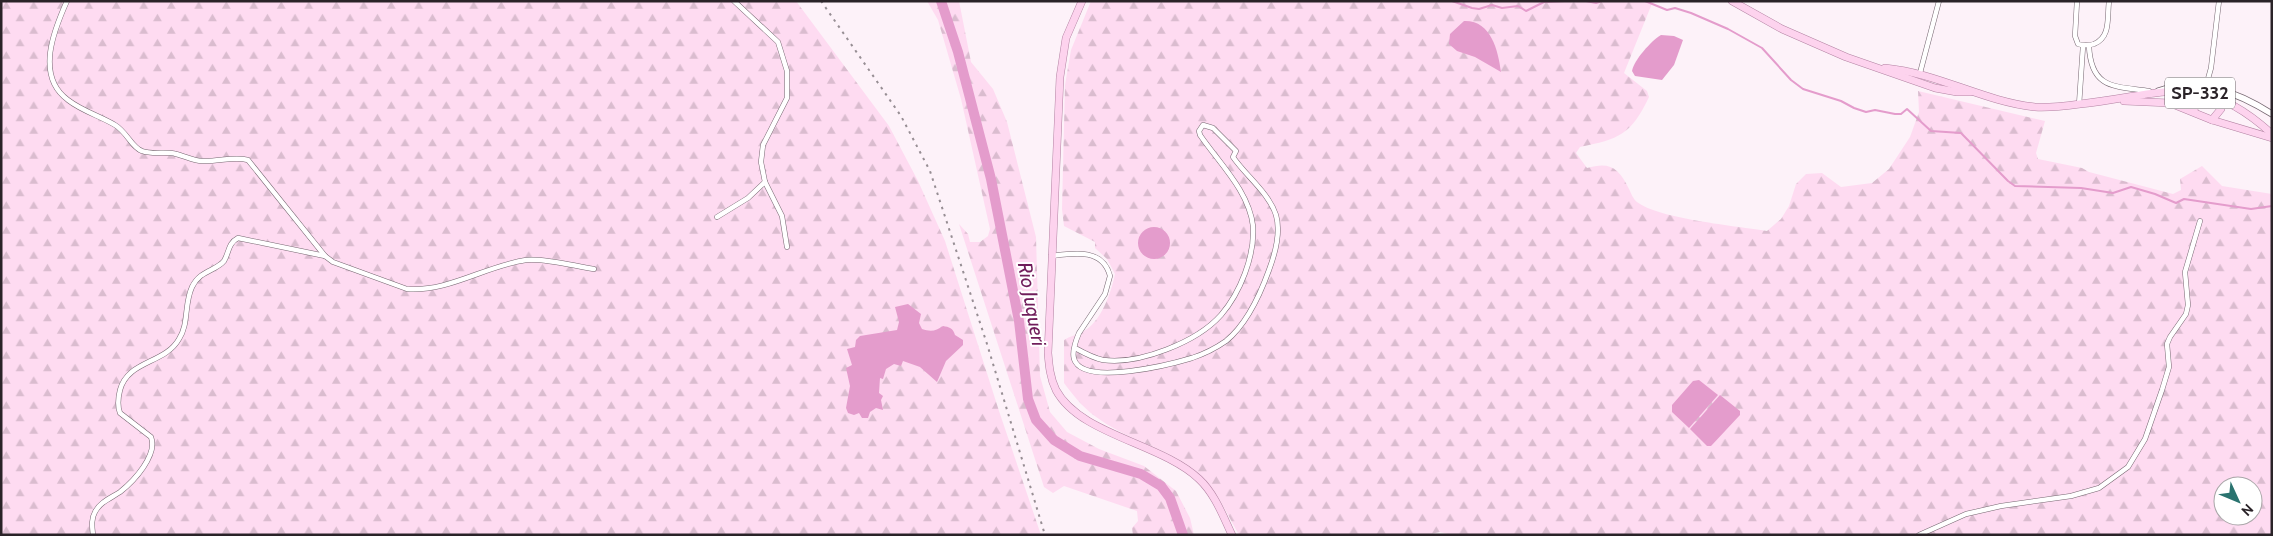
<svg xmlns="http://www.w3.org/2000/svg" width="2273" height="536" font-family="Cabin,sans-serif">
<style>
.forest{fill:url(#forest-firs);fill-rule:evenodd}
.water{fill:#e49ccc}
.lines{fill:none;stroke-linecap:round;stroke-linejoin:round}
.stream{stroke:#e49ccc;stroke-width:2}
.river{stroke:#e49ccc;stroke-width:10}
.minor-casing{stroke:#766771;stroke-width:5.5}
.tertiary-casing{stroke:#766771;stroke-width:7}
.primary-casing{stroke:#b282a2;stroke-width:8}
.minor{stroke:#fff;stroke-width:4.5}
.tertiary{stroke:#fff;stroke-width:5.5}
.primary{stroke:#fdd3ee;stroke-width:7}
.rail{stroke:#978e94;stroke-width:2;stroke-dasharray:2.5 5;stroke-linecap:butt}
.labels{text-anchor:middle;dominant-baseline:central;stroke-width:4;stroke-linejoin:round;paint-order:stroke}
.shield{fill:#fff;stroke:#6a6568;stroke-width:1}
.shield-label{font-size:18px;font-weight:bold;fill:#2a2328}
.water-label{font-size:20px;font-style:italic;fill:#701d5b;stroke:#fff}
</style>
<defs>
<pattern id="forest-firs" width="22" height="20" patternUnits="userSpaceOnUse" patternTransform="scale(1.25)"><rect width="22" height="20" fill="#fedbf1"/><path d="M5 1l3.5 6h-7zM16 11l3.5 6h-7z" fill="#dabccf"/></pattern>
</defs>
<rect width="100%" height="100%" fill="#fdf2f9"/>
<g class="forest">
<path d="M 1,1 L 796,1 L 889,126 L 918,181 L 945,241 L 999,411 L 1041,535 L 1,535 Z"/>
<path d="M 927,1 L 959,1 L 971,62 L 993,89 L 1007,122 L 1036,237 L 1040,376 L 1050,412 L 1067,432 L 1099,449 L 1144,466 L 1176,491 L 1190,518 L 1194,535 L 1133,535 L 1132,528 L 1138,521 L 1137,511 L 1064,486 L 1053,493 L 1044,487 L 959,224 L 968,234 L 970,242 L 980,242 L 988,236 L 990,229 L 961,99 L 938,20 Z"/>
<path d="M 1091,1 L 1653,1 L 1624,73 L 1647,91 L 1649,97 C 1631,135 1619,139 1580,147 L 1576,153 L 1587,168 C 1610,161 1619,168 1629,189 C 1631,193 1633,199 1637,202 C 1659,219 1737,226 1767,231 L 1781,219 L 1789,206 L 1796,184 L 1806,174 L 1822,173 L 1841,187 L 1872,183 L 1889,169 L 1910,137 L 1919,112 L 1918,91 L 2045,121 L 2036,153 L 2038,159 L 2082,168 L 2089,172 L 2173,194 L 2181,190 L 2180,179 L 2202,166 L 2222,186 L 2272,194 L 2272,535 L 1452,535 L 1440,532 L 1426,535 L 1239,535 C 1225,510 1214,484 1190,467 C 1163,447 1129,440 1102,421 C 1086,411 1075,398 1064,383 L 1064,340 C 1070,336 1076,335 1082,332 C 1101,323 1111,293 1115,274 L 1107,259 L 1095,248 L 1095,242 L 1064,226 L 1062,209 L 1065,85 L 1071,50 ZM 2223,486 L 2253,486 L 2253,516 L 2223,516 Z"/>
</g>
<g class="water">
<path d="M 1464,21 C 1491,20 1498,50 1501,72 L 1475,57 L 1457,51 L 1449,44 L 1450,34 Z"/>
<path d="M 1661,35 L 1674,36 L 1683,40 L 1674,65 L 1662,80 L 1635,76 L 1632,71 C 1634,60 1651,41 1661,35 Z"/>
<circle cx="1154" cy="243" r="16"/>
<path d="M 908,304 L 921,314 L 919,323 L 922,329 C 931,332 936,331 943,326 C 949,327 953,328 955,335 L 963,340 L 963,345 L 946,361 L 937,382 L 920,367 L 903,361 L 901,366 L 894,364 L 886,369 L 883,379 L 880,378 L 879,393 L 883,396 L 881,400 L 883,410 L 876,408 L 870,412 L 868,418 L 862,418 L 859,413 L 854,415 L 848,413 L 846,408 L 850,386 L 846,368 L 852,365 L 847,349 L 855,347 L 856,340 L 860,336 L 897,330 L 899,322 L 895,307 Z"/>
<path d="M 1699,380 L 1718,395 L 1689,428 L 1672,412 L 1672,405 L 1693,381 Z"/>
<path d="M 1720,395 L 1740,411 L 1740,415 L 1711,446 L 1707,446 L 1690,429 Z"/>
</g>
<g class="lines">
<g class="stream">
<path d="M 1452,1 L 1472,8 L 1479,9 L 1492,5 L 1502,8 L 1518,6 L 1526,11 L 1544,2 L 1565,1"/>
<path d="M 1586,1 L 1596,3 L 1602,1"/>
<path d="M 1634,1 L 1635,1"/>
<path d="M 1645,1 L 1667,10 L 1675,8 L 1691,13 L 1728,29 L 1762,48 L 1791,80 L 1803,89 L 1841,101 L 1854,108 L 1866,112 L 1875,110 L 1895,114 L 1901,114 L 1907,109 L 1931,131 L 1961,133 L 2008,181 L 2015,186 L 2081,188 L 2113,193 L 2131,187 L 2155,194 L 2176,203 L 2184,199 L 2251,209 L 2272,206"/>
</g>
<path class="river" d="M 941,1 L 958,52 L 991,179 L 1019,321 L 1028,399 L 1036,420 L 1054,440 L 1080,456 L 1141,474 L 1161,486 L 1170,498 L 1183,535"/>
<defs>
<g id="minor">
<path d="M 67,1 C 54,30 35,76 68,100 C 82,111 100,116 115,125 C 127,132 132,148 142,151 C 153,155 166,151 176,154 C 185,156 193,161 202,161 C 218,162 233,156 248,160 L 325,256 L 333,262 L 407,289 C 449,292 485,266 526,260 C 545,258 574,266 594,269"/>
<path d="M 734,1 L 778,42 L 787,71 L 787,98 L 763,145 L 761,162 L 765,182 L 782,216 L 787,247"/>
<path d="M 2077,1 L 2075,36 L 2078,44 C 2084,46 2088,46 2094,44 C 2111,37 2107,18 2109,1"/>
<path d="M 2089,46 C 2091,89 2114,86 2149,91"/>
<path d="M 1920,73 L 1939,1"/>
<path d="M 2206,86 L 2211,68 L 2219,1"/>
<path d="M 2079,105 L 2083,46"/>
<path d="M 717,217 L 748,198 L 765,182"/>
<path d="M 1051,256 C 1074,253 1103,248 1110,276 L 1105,294 L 1079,333 C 1076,340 1072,352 1074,359 C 1083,387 1172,364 1192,358 C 1204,354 1216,348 1226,341 C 1247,324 1260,295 1269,270 C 1275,254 1281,232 1276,215 C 1269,193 1246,176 1233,157 L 1236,151 L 1213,128 L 1203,125 L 1199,131 L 1200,135 C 1219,163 1249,191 1253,226 C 1255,256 1240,293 1221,315 C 1197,342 1139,365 1103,360 C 1093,358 1084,353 1075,348"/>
<path d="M 93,535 C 92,526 91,519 95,512 C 100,502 111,498 120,492 C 134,481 158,455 151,437 L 120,413 C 117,405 118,398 120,390 C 128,360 165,364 179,339 C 189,324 184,304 192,287 C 200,270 216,271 224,261 C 229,253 228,243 238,238 L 325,256"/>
<path d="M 1919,535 L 1966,514 L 2001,506 L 2071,496 L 2099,488 L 2128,467 L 2145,439 L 2162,390 L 2169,367 L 2167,344 L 2170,337 L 2186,314 L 2188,305 L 2185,272 L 2200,221"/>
</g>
<path id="tertiary" d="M 2158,91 C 2199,77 2237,92 2272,114"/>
<g id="primary">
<path d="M 1082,1 L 1066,38 L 1060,77 L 1048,353 C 1049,365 1050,378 1056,390 C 1080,435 1161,443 1199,479 C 1215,494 1223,516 1232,535"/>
<path d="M 1732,1 L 1782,29 L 1846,57 L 1935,88 L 1957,92 L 1971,92"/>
<path d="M 1885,68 C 1938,73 1982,101 2035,107 C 2050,108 2065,106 2080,104 C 2164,95 2201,69 2272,134"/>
<path d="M 2124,101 L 2170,103 L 2212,120 L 2272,138"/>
<path d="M 2194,111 L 2196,97 L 2206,86"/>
<path d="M 2212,120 L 2221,109 L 2223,90"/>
</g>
</defs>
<use href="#minor" class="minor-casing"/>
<use href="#tertiary" class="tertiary-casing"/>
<use href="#primary" class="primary-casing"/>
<use href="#minor" class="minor"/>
<use href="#tertiary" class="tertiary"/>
<use href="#primary" class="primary"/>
<path class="rail" d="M 821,1 L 901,116 L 930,171 L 987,344 L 1045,535"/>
</g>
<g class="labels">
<rect class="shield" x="2165" y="77.5" width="70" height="31" rx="4"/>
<g class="shield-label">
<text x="2200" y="93">SP-332</text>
</g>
<g class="water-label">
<text transform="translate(1032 304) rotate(80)">Rio Juqueri</text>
</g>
</g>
<rect width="2273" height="536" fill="none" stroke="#2a2328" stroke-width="5"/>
<g transform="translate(2238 501) rotate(134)"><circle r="24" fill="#ffffff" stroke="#aaa7a9"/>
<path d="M0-4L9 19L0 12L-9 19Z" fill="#2a736f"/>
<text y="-8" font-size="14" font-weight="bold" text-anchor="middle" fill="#2a2328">N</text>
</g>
</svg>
